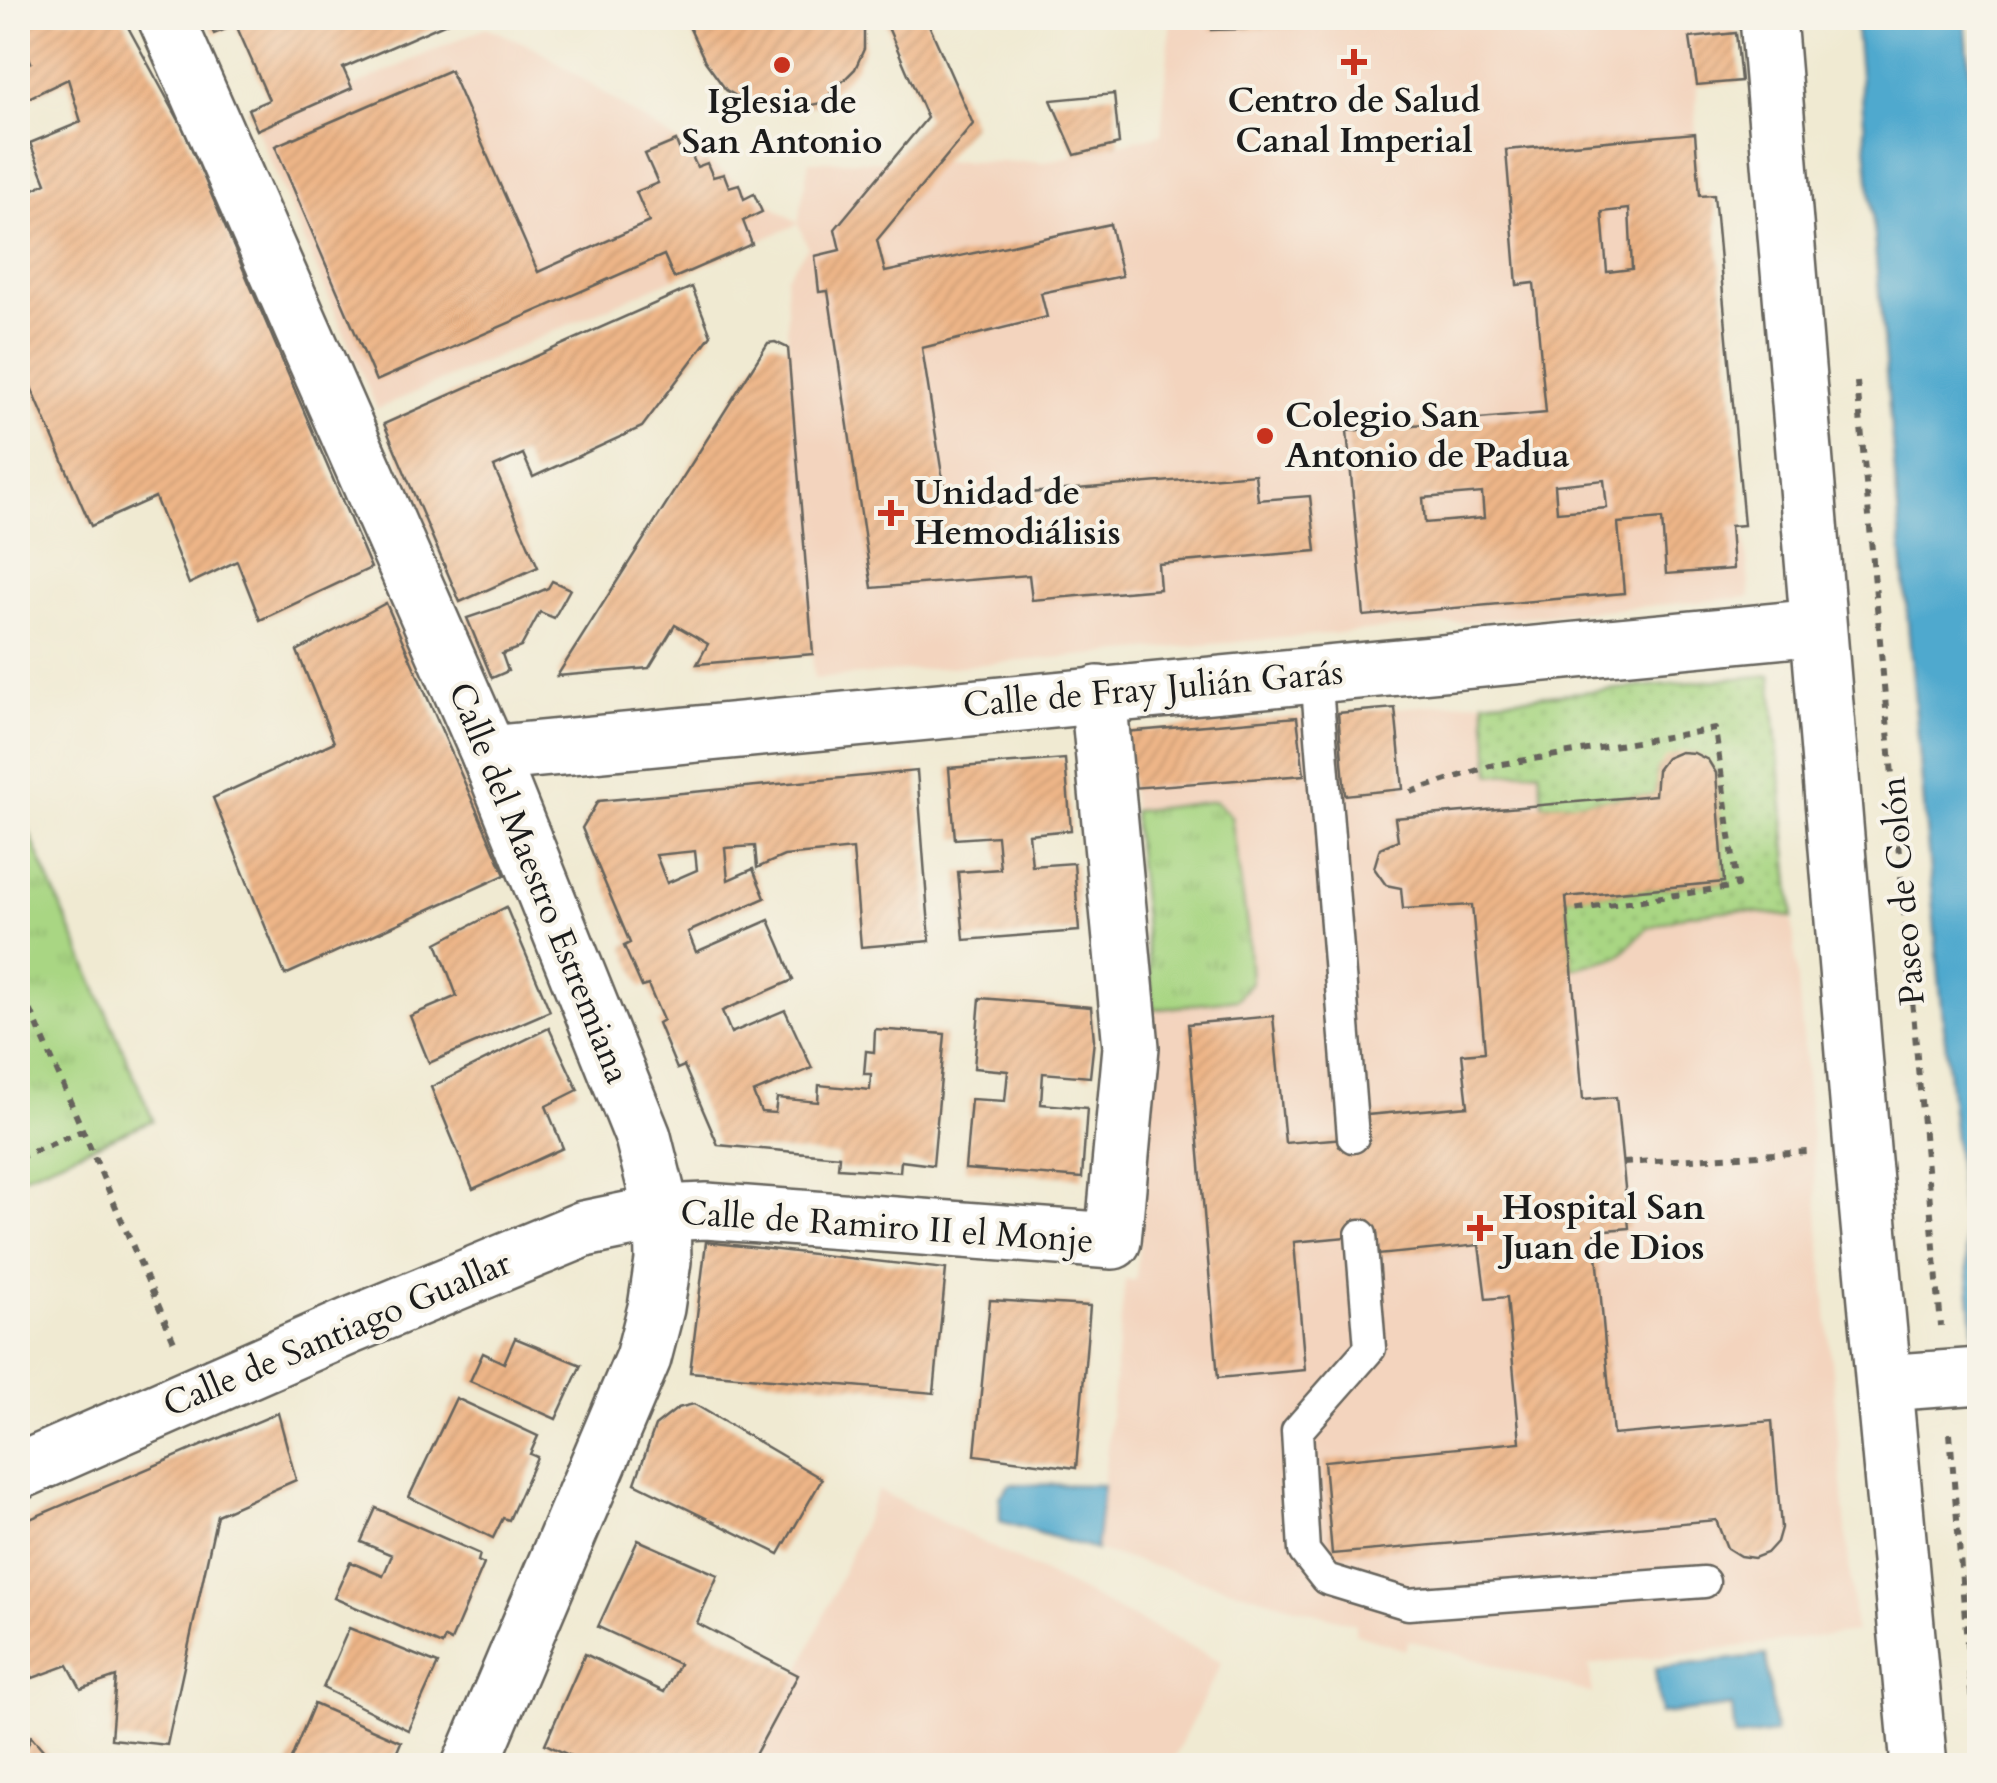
<svg xmlns="http://www.w3.org/2000/svg" width="1997" height="1783" font-family="Cardo,serif">
<style>
.built{fill:#f3d4be}
.grass{fill:url(#grass-tufts);stroke:#627950;stroke-width:2.5}
.garden{fill:url(#garden-dots);stroke:#627950;stroke-width:2.5}
.water{fill:#50a9ce;stroke:#366275;stroke-width:2.5}
.building{fill:url(#building-hatch);fill-rule:evenodd}
.lines{fill:none;stroke-linecap:round;stroke-linejoin:round}
.lane-casing{stroke:#66645c;stroke-width:35}
.street-casing{stroke:#66645c;stroke-width:60}
.secondary-casing{stroke:#66645c;stroke-width:60}
.path{stroke:#66645c;stroke-width:6;stroke-dasharray:8 8;stroke-linecap:butt}
.lane{stroke:#fff;stroke-width:30}
.street{stroke:#fff;stroke-width:55}
.secondary{stroke:#fff;stroke-width:55}
.poi-dot{fill:#c8321e;stroke:#f7f3e8;stroke-width:4}
.labels{text-anchor:middle;dominant-baseline:central;stroke-width:8;stroke-linejoin:round;paint-order:stroke}
.poi-label{font-size:35px;font-weight:bold;fill:#1c1c1c;stroke:#f7f3e8;text-anchor:start}
.street-label{font-size:35px;fill:#1c1c1c;stroke:#f7f3e8}
</style>
<defs>
<pattern id="grass-tufts" width="24" height="20" patternUnits="userSpaceOnUse" patternTransform="scale(2.5)"><rect width="24" height="20" fill="#a9d683"/><path d="M3 7l-1-3M5 7V3M7 7l1-3M15 17l-1-3M17 17v-4M19 17l1-3" fill="none" stroke="#91b771"/></pattern>
<pattern id="garden-dots" width="8" height="8" patternUnits="userSpaceOnUse" patternTransform="scale(2.5)"><rect width="8" height="8" fill="#a9d683"/><path d="M2 2h.1M6 6h.1" fill="none" stroke="#91b771" stroke-width="1.8" stroke-linecap="round"/></pattern>
<pattern id="building-hatch" width="6" height="6" patternUnits="userSpaceOnUse" patternTransform="scale(2.5)"><rect width="6" height="6" fill="#eeb688"/><path d="M-1 1l2-2M0 6l6-6M5 7l2-2" fill="none" stroke="#cc9c75"/></pattern>
</defs>
<rect width="100%" height="100%" fill="#f7f3e8"/>
<filter id="ink" filterUnits="userSpaceOnUse"><feTurbulence type="fractalNoise" baseFrequency=".01" numOctaves="2"/><feDisplacementMap in="SourceGraphic" scale="20" xChannelSelector="R" yChannelSelector="G"/><feConvolveMatrix kernelMatrix="1 2 1 2 8 2 1 2 1" color-interpolation-filters="sRGB"/></filter>
<filter id="wash" filterUnits="userSpaceOnUse"><feTurbulence type="fractalNoise" baseFrequency=".0048" numOctaves="4" result="noise"/><feDisplacementMap in="SourceGraphic" scale="40" xChannelSelector="R" yChannelSelector="G"/><feGaussianBlur stdDeviation="2.25" result="paint"/><feColorMatrix in="noise" values="0 0 0 0 0 0 0 0 0 0 0 0 0 0 0 0 0 1.4 0 .05"/><feComposite in="paint" operator="in"/></filter>
<g filter="url(#wash)">
<rect width="100%" height="100%" fill="#f0ead2"/>
<g class="built">
<path d="M 1171,18 L 1733,18 L 1736,33 L 1691,38 L 1697,85 L 1695,133 L 1700,196 L 1714,195 L 1750,597 L 814,679 L 788,348 L 786,277 L 808,247 L 798,224 L 377,409 L 257,130 L 486,27 L 536,48 L 798,223 L 809,161 L 1045,162 L 1161,134 Z"/>
<path d="M 1771,675 L 1855,1632 L 1589,1665 L 1593,1694 L 1409,1640 L 1405,1650 L 1355,1633 L 1355,1624 L 1096,1550 L 1125,1280 L 1136,1280 L 1156,1040 L 1125,732 Z"/>
<path d="M 878,1490 L 1222,1662 L 1170,1765 L 749,1766 L 798,1675 Z"/>
</g>
<g class="grass">
<path d="M 1215,801 L 1231,816 L 1248,933 L 1251,982 L 1237,999 L 1153,1010 L 1133,811 Z"/>
<path d="M 18,807 L 153,1120 L 18,1178 Z"/>
</g>
<path class="garden" d="M 1771,675 L 1793,917 L 1738,910 L 1690,914 L 1647,928 L 1618,957 L 1572,969 L 1566,897 L 1724,882 L 1716,773 C 1696,743 1682,751 1658,769 L 1655,795 L 1543,805 L 1539,770 L 1491,775 L 1484,701 Z"/>
<g class="water">
<path d="M 1855,18 L 1965,18 L 1980,182 L 1979,1386 L 1939,977 Z"/>
<path d="M 1010,1484 L 1103,1485 L 1096,1550 L 1000,1521 L 1000,1497 Z"/>
<path d="M 1766,1655 L 1775,1733 L 1735,1738 L 1732,1706 L 1660,1714 L 1655,1668 Z"/>
</g>
<g id="blocks">
<g class="building">
<path d="M 18,18 L 123,18 L 182,126 L 371,568 L 260,620 L 237,561 L 189,584 L 155,497 L 91,526 L 18,357 L 18,197 L 46,183 L 30,143 L 81,122 L 68,79 L 18,103 L 18,68 L 31,62 L 18,31 Z"/>
<path d="M 207,18 L 458,18 L 343,68 L 352,88 L 257,130 L 248,109 L 269,100 L 236,25 L 214,34 Z"/>
<path d="M 685,18 L 864,18 L 864,49 L 855,69 L 821,103 L 779,112 L 757,108 L 726,90 L 705,61 Z"/>
<path d="M 884,18 L 926,18 L 973,124 L 877,240 L 885,272 L 1110,224 L 1122,276 L 1041,293 L 1047,317 L 922,348 L 946,500 L 1255,474 L 1258,500 L 1310,496 L 1316,551 L 1158,564 L 1160,589 L 1032,600 L 1029,575 L 872,588 L 828,291 L 819,292 L 815,256 L 840,250 L 835,229 L 927,118 Z"/>
<path d="M 1210,18 L 1529,18 L 1529,21 L 1211,30 Z"/>
<path d="M 1736,33 L 1741,81 L 1697,85 L 1690,38 Z"/>
<path d="M 450,70 L 538,272 L 649,222 L 636,192 L 658,183 L 645,154 L 676,141 L 682,156 L 690,152 L 697,167 L 707,163 L 713,177 L 724,174 L 729,187 L 739,184 L 744,199 L 754,194 L 762,212 L 743,221 L 752,244 L 674,278 L 664,255 L 376,381 L 275,146 Z"/>
<path d="M 1114,94 L 1119,144 L 1075,155 L 1051,100 Z"/>
<path d="M 1695,133 L 1700,196 L 1714,195 L 1744,525 L 1730,526 L 1733,569 L 1666,574 L 1662,519 L 1618,523 L 1624,593 L 1364,616 L 1347,431 L 1546,413 L 1534,283 L 1517,285 L 1506,150 ZM 1629,209 L 1632,269 L 1607,272 L 1602,212 ZM 1604,480 L 1607,508 L 1557,512 L 1555,485 ZM 1482,493 L 1484,518 L 1425,523 L 1423,498 Z"/>
<path d="M 692,287 L 711,335 L 642,427 L 533,477 L 523,454 L 494,467 L 538,567 L 460,602 L 384,424 Z"/>
<path d="M 775,342 L 788,348 L 813,654 L 697,664 L 708,644 L 675,625 L 649,668 L 557,676 L 768,343 Z"/>
<path d="M 552,581 L 570,589 L 554,618 L 540,612 L 521,647 L 502,654 L 508,671 L 492,678 L 467,618 L 521,600 L 548,588 Z"/>
<path d="M 386,603 L 505,875 L 285,975 L 213,798 L 334,742 L 297,651 Z"/>
<path d="M 1395,708 L 1403,789 L 1345,795 L 1338,713 Z"/>
<path d="M 1297,717 L 1304,775 L 1131,788 L 1125,732 Z"/>
<path d="M 1680,752 L 1694,753 L 1708,760 L 1716,773 L 1724,882 L 1566,897 L 1583,1100 L 1616,1097 L 1629,1228 L 1595,1231 L 1613,1435 L 1772,1421 L 1781,1528 L 1777,1542 L 1767,1553 L 1754,1558 L 1740,1556 L 1727,1548 L 1716,1520 L 1332,1554 L 1324,1461 L 1520,1442 L 1507,1297 L 1486,1299 L 1479,1245 L 1378,1255 L 1377,1234 L 1294,1242 L 1305,1370 L 1218,1378 L 1188,1024 L 1273,1016 L 1285,1143 L 1369,1136 L 1367,1115 L 1468,1106 L 1462,1054 L 1485,1052 L 1472,905 L 1403,909 L 1401,888 L 1386,885 L 1374,868 L 1380,848 L 1398,840 L 1395,818 L 1655,795 L 1657,770 L 1666,758 Z"/>
<path d="M 1065,759 L 1071,830 L 1029,834 L 1032,866 L 1074,863 L 1079,931 L 964,940 L 958,872 L 1000,869 L 997,836 L 955,839 L 949,768 Z"/>
<path d="M 917,771 L 930,941 L 861,947 L 853,849 L 784,856 L 757,868 L 755,846 L 725,848 L 728,880 L 753,869 L 765,898 L 688,932 L 696,952 L 769,920 L 782,950 L 793,980 L 722,1011 L 731,1033 L 785,1010 L 812,1068 L 753,1093 L 761,1112 L 775,1113 L 777,1098 L 818,1102 L 819,1085 L 870,1090 L 871,1074 L 864,1074 L 866,1051 L 874,1052 L 875,1029 L 945,1034 L 933,1165 L 901,1161 L 900,1172 L 838,1168 L 839,1156 L 718,1145 L 684,1066 L 677,1069 L 658,1023 L 663,1020 L 648,985 L 642,987 L 627,953 L 624,946 L 630,943 L 582,828 L 598,801 ZM 695,851 L 697,870 L 667,883 L 656,855 Z"/>
<path d="M 506,907 L 550,1011 L 429,1063 L 410,1016 L 457,996 L 437,943 Z"/>
<path d="M 980,998 L 1091,1007 L 1094,1040 L 1090,1077 L 1043,1073 L 1041,1104 L 1087,1108 L 1082,1178 L 965,1169 L 971,1099 L 1005,1101 L 1008,1071 L 974,1068 Z"/>
<path d="M 549,1028 L 578,1090 L 546,1106 L 563,1148 L 473,1189 L 431,1087 Z"/>
<path d="M 706,1242 L 946,1269 L 934,1393 L 690,1372 Z"/>
<path d="M 990,1300 L 1090,1306 L 1076,1468 L 975,1455 Z"/>
<path d="M 515,1338 L 581,1365 L 556,1419 L 470,1381 L 483,1353 L 504,1363 Z"/>
<path d="M 456,1398 L 538,1436 L 530,1454 L 537,1457 L 509,1520 L 503,1518 L 493,1538 L 409,1497 Z"/>
<path d="M 694,1404 L 822,1479 L 779,1554 L 635,1483 L 655,1426 L 678,1408 Z"/>
<path d="M 278,1413 L 296,1480 L 217,1515 L 167,1745 L 111,1739 L 116,1677 L 81,1689 L 68,1665 L 33,1678 L 18,1651 L 18,1524 Z"/>
<path d="M 376,1508 L 480,1554 L 478,1561 L 484,1564 L 451,1641 L 445,1638 L 442,1645 L 334,1598 L 350,1562 L 383,1576 L 392,1555 L 361,1542 Z"/>
<path d="M 638,1540 L 718,1575 L 697,1623 L 798,1675 L 749,1766 L 592,1766 L 545,1744 L 585,1654 L 664,1692 L 679,1664 L 598,1627 Z"/>
<path d="M 349,1628 L 438,1664 L 408,1730 L 323,1688 Z"/>
<path d="M 314,1704 L 401,1742 L 391,1766 L 288,1766 Z"/>
<path d="M 31,1736 L 57,1766 L 20,1766 Z"/>
</g>
</g>
</g>
<g filter="url(#ink)">
<use href="#blocks" fill-opacity="0" stroke="#66645c" stroke-width="2.5"/>
<g class="lines">
<defs>
<g id="lane">
<path d="M 1316,674 L 1353,1137"/>
<path d="M 1361,1235 L 1370,1348 L 1297,1431 L 1304,1551 L 1326,1579 L 1408,1604 L 1704,1582"/>
</g>
<g id="street">
<path d="M 166,18 L 489,754 L 643,1137 L 662,1213 L 663,1261 L 656,1308 L 643,1358 L 470,1766"/>
<path d="M 489,754 L 1818,627"/>
<path d="M 1884,1383 L 1980,1376"/>
<path d="M 18,1472 L 350,1326 L 584,1229 L 662,1213 L 706,1211 L 1113,1241 L 1131,1047 L 1098,694"/>
</g>
<path id="secondary" d="M 1768,18 L 1862,1149 L 1919,1766"/>
</defs>
<use href="#lane" class="lane-casing"/>
<use href="#street" class="street-casing"/>
<use href="#secondary" class="secondary-casing"/>
<g class="path">
<path d="M 1857,382 L 1941,1326"/>
<path d="M 1411,792 L 1490,766 L 1715,729 L 1737,886 L 1566,911"/>
<path d="M 18,981 L 176,1346"/>
<path d="M 18,1158 L 82,1131"/>
<path d="M 1623,1163 L 1808,1152"/>
<path d="M 1950,1433 L 1972,1705"/>
</g>
<use href="#lane" class="lane"/>
<use href="#street" class="street"/>
<use href="#secondary" class="secondary"/>
</g>
</g>
<g class="poi-dot">
<path d="M1349 47h10v10h10v10h-10v10h-10v-10h-10v-10h10z"/>
<circle cx="782" cy="65" r="10"/>
<circle cx="1265" cy="436" r="10"/>
<path d="M886 498h10v10h10v10h-10v10h-10v-10h-10v-10h10z"/>
<path d="M1475 1213h10v10h10v10h-10v10h-10v-10h-10v-10h10z"/>
</g>
<g class="labels">
<g class="poi-label">
<text x="1354" y="101" text-anchor="middle">Centro de Salud<tspan x="1354" dy="40">Canal Imperial</tspan></text>
<text x="782" y="102" text-anchor="middle">Iglesia de<tspan x="782" dy="40">San Antonio</tspan></text>
<text x="1285" y="416">Colegio San<tspan x="1285" dy="40">Antonio de Padua</tspan></text>
<text x="914" y="493">Unidad de<tspan x="914" dy="40">Hemodiálisis</tspan></text>
<text x="1502" y="1208">Hospital San<tspan x="1502" dy="40">Juan de Dios</tspan></text>
</g>
<g class="street-label">
<text transform="translate(1153 689) rotate(-5)">Calle de Fray Julián Garás</text>
<text transform="translate(539 883) rotate(68)">Calle del Maestro Estremiana</text>
<text transform="translate(1903 891) rotate(-95)">Paseo de Colón</text>
<text transform="translate(887 1227) rotate(4)">Calle de Ramiro II el Monje</text>
<text transform="translate(337 1334) rotate(-23)">Calle de Santiago Guallar</text>
</g>
</g>
<rect width="1997" height="1783" fill="none" stroke="#f7f3e8" stroke-width="60"/>
</svg>
